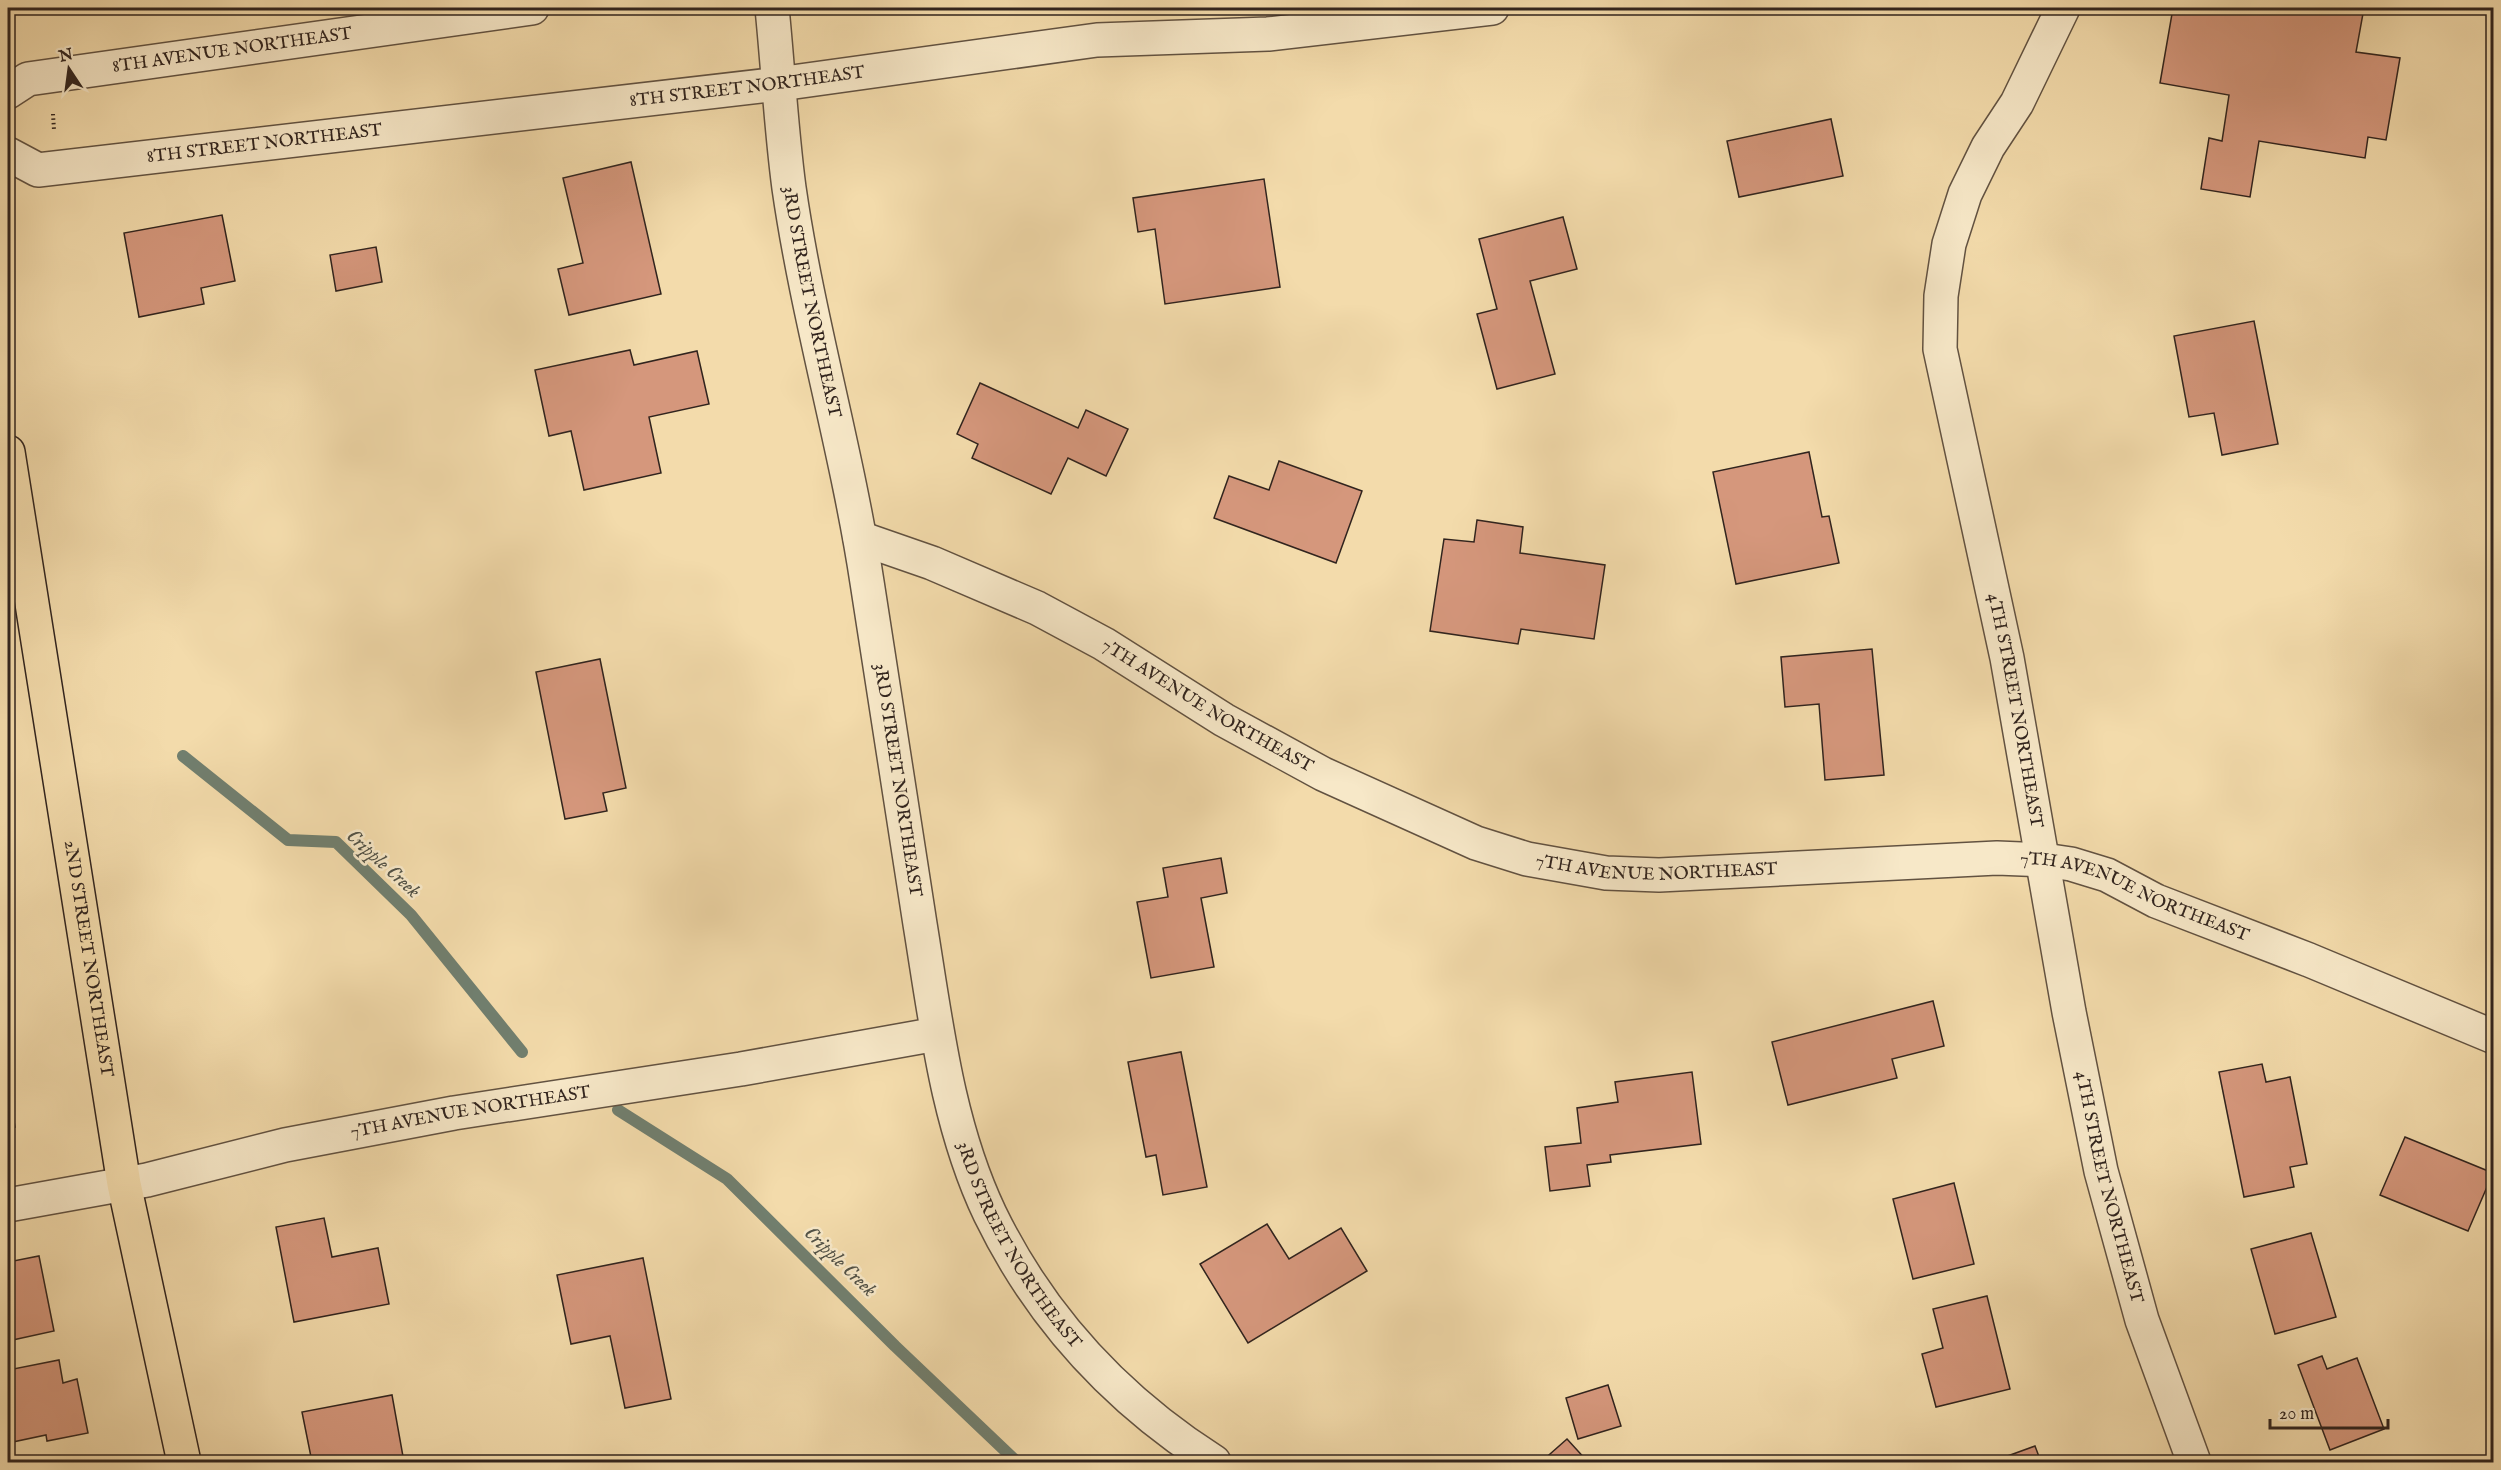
<svg xmlns="http://www.w3.org/2000/svg" width="2501" height="1470" font-family="'IM FELL English',serif">
<style>
.lines{fill:none;stroke-linecap:round;stroke-linejoin:round}
.stream{stroke:#717f6f;stroke-width:12}
.building{fill:#d5977c;stroke:#31241e;stroke-width:1.5}
.street-casing{stroke:#625241;stroke-width:36}
.primary-casing{stroke:#31241e;stroke-width:36}
.path{stroke:#31241e;stroke-width:4;stroke-dasharray:1.5 3;stroke-linecap:butt}
.street{stroke:#f7e8c8;stroke-width:33}
.primary{stroke:#f3dbab;stroke-width:33}
.labels{text-anchor:middle;dominant-baseline:central;stroke-width:5;stroke-linejoin:round;paint-order:stroke}
.street-label{font-size:18px;fill:#31241e;stroke:#f7e8c8}
.water-label{font-size:20px;font-style:italic;fill:#515146;stroke:#f7e8c8}
</style>
<rect width="100%" height="100%" fill="#f3dbab"/>
<filter id="stains"><feTurbulence type="fractalNoise" baseFrequency=".00333" numOctaves="4"/><feColorMatrix values="0 0 0 0 .2 0 0 0 0 .09 0 0 0 0 .02 0 0 0 .5 -.17"/></filter>
<radialGradient id="worn" r=".72"><stop offset=".6" stop-color="#630" stop-opacity="0"/><stop offset="1" stop-color="#630" stop-opacity=".3"/></radialGradient>
<g class="lines">
<g class="stream">
<path d="M 183,756 L 288,840 L 336,842 L 411,915 L 522,1052"/>
<path d="M 618,1110 L 727,1179 L 895,1346 L 1017,1462"/>
</g>
</g>
<g class="building">
<path d="M 2173,8 L 2214,14 L 2215,8 L 2364,8 L 2356,52 L 2400,58 L 2386,140 L 2368,137 L 2365,158 L 2259,141 L 2250,197 L 2201,189 L 2209,138 L 2222,141 L 2229,95 L 2160,83 Z"/>
<path d="M 1831,119 L 1843,176 L 1739,197 L 1727,141 Z"/>
<path d="M 631,162 L 661,294 L 569,315 L 558,269 L 583,263 L 563,178 Z"/>
<path d="M 1264,179 L 1280,287 L 1165,304 L 1155,229 L 1138,232 L 1133,198 Z"/>
<path d="M 222,215 L 235,281 L 201,288 L 204,304 L 139,317 L 124,233 Z"/>
<path d="M 1563,217 L 1577,269 L 1530,281 L 1555,374 L 1497,389 L 1477,314 L 1497,309 L 1479,239 Z"/>
<path d="M 376,247 L 382,282 L 336,291 L 330,255 Z"/>
<path d="M 2254,321 L 2278,444 L 2222,455 L 2214,413 L 2189,417 L 2174,336 Z"/>
<path d="M 630,350 L 634,365 L 697,351 L 709,404 L 649,417 L 661,473 L 584,490 L 571,431 L 549,436 L 535,370 Z"/>
<path d="M 980,383 L 1078,428 L 1086,410 L 1128,429 L 1106,476 L 1068,458 L 1051,494 L 972,458 L 978,444 L 957,434 Z"/>
<path d="M 1809,452 L 1822,517 L 1829,516 L 1839,563 L 1736,584 L 1713,472 Z"/>
<path d="M 1279,461 L 1362,491 L 1336,563 L 1214,518 L 1229,476 L 1269,490 Z"/>
<path d="M 1477,520 L 1523,527 L 1520,553 L 1605,565 L 1594,639 L 1521,629 L 1518,644 L 1430,631 L 1444,539 L 1474,542 Z"/>
<path d="M 1872,649 L 1884,775 L 1825,780 L 1819,704 L 1785,707 L 1781,657 Z"/>
<path d="M 600,659 L 626,788 L 603,793 L 607,811 L 565,819 L 536,672 Z"/>
<path d="M 1221,858 L 1227,893 L 1201,898 L 1214,967 L 1151,978 L 1137,902 L 1168,897 L 1163,868 Z"/>
<path d="M 1933,1001 L 1944,1046 L 1892,1059 L 1897,1078 L 1788,1105 L 1772,1042 Z"/>
<path d="M 1181,1052 L 1207,1187 L 1163,1195 L 1156,1155 L 1146,1157 L 1128,1062 Z"/>
<path d="M 2262,1064 L 2266,1082 L 2290,1077 L 2307,1164 L 2290,1167 L 2294,1187 L 2244,1197 L 2219,1072 Z"/>
<path d="M 1692,1072 L 1701,1144 L 1610,1155 L 1611,1162 L 1587,1165 L 1590,1186 L 1550,1191 L 1545,1147 L 1581,1143 L 1577,1108 L 1618,1102 L 1615,1082 Z"/>
<path d="M 8,1083 L 15,1127 L 8,1128 Z"/>
<path d="M 2405,1137 L 2493,1173 L 2468,1231 L 2380,1195 Z"/>
<path d="M 1954,1183 L 1974,1264 L 1913,1279 L 1893,1199 Z"/>
<path d="M 324,1218 L 332,1257 L 378,1248 L 389,1304 L 294,1322 L 276,1227 Z"/>
<path d="M 1267,1224 L 1289,1259 L 1341,1228 L 1367,1271 L 1248,1343 L 1200,1264 Z"/>
<path d="M 2311,1233 L 2336,1317 L 2275,1334 L 2251,1249 Z"/>
<path d="M 39,1256 L 54,1331 L 8,1341 L 8,1262 Z"/>
<path d="M 643,1258 L 671,1399 L 625,1408 L 610,1336 L 571,1344 L 557,1275 Z"/>
<path d="M 1987,1296 L 2010,1389 L 1936,1407 L 1922,1354 L 1943,1348 L 1933,1309 Z"/>
<path d="M 2322,1356 L 2327,1369 L 2357,1358 L 2384,1429 L 2330,1450 L 2298,1365 Z"/>
<path d="M 59,1360 L 63,1383 L 77,1379 L 88,1433 L 47,1441 L 46,1435 L 8,1443 L 8,1370 Z"/>
<path d="M 1608,1385 L 1621,1426 L 1578,1439 L 1566,1398 Z"/>
<path d="M 392,1395 L 404,1462 L 312,1462 L 302,1412 Z"/>
<path d="M 1567,1439 L 1588,1462 L 1541,1462 Z"/>
<path d="M 2035,1446 L 2041,1462 L 1991,1462 Z"/>
<path d="M 82,1458 L 83,1462 L 59,1462 Z"/>
</g>
<g class="lines">
<defs>
<g id="street">
<path id="s1" d="M 772,8 C 778,67 781,128 789,188 C 808,320 847,450 867,582 C 885,696 902,810 920,924 C 936,1022 947,1124 990,1214 C 1041,1319 1117,1400 1214,1462"/>
<path id="s2" d="M 2063,8 L 2017,103 L 1988,147 L 1965,194 L 1949,244 L 1941,296 L 1940,349 L 2007,658 L 2069,1012 L 2101,1171 L 2142,1320 L 2194,1462"/>
<path id="s3" d="M 8,92 L 28,79 L 532,8"/>
<path id="s4" d="M 8,154 L 38,170 L 779,84 L 1097,40 L 1268,34 L 1492,8"/>
<path id="s5" d="M 860,538 L 932,563 L 1037,608 L 1104,644 L 1224,720 L 1323,774 L 1476,843 L 1527,859 L 1606,873 L 1659,875 L 1997,858 L 2044,860 L 2071,864 L 2107,875 L 2156,901 L 2309,960 L 2494,1037"/>
<path id="s6" d="M 8,1205 L 147,1180 L 285,1145 L 454,1113 L 741,1069 L 937,1034"/>
</g>
<g id="primary">
<path id="s7" d="M 8,452 L 124,1184 L 184,1462"/>
</g>
</defs>
<use href="#street" class="street-casing"/>
<use href="#primary" class="primary-casing"/>
<path class="path" d="M 53,114 L 54,130"/>
<use href="#street" class="street"/>
<use href="#primary" class="primary"/>
</g>
<g class="labels">
<g class="street-label">
<text stroke="none"><textPath href="#s3" startOffset="230">8TH AVENUE NORTHEAST</textPath></text>
<text stroke="none"><textPath href="#s4" startOffset="748">8TH STREET NORTHEAST</textPath></text>
<text stroke="none"><textPath href="#s4" startOffset="262">8TH STREET NORTHEAST</textPath></text>
<text stroke="none"><textPath href="#s1" startOffset="297">3RD STREET NORTHEAST</textPath></text>
<text stroke="none"><textPath href="#s5" startOffset="387">7TH AVENUE NORTHEAST</textPath></text>
<text stroke="none"><textPath href="#s2" startOffset="738">4TH STREET NORTHEAST</textPath></text>
<text stroke="none"><textPath href="#s1" startOffset="783">3RD STREET NORTHEAST</textPath></text>
<text stroke="none"><textPath href="#s5" startOffset="873">7TH AVENUE NORTHEAST</textPath></text>
<text stroke="none"><textPath href="#s5" startOffset="1359">7TH AVENUE NORTHEAST</textPath></text>
<text stroke="none"><textPath href="#s7" startOffset="513">2ND STREET NORTHEAST</textPath></text>
<text stroke="none"><textPath href="#s6" startOffset="472">7TH AVENUE NORTHEAST</textPath></text>
<text stroke="none"><textPath href="#s2" startOffset="1224">4TH STREET NORTHEAST</textPath></text>
<text stroke="none"><textPath href="#s1" startOffset="1269">3RD STREET NORTHEAST</textPath></text>
</g>
<g class="water-label">
<text transform="translate(383 864) rotate(42)">Cripple Creek</text>
<text transform="translate(840 1262) rotate(44)">Cripple Creek</text>
</g>
</g>
<rect width="2501" height="1470" fill="none" stroke="#f3dbab" stroke-width="30"/>
<rect x="9" y="9" width="2483" height="1452" fill="none" stroke="#31241e" stroke-width="3"/>
<rect x="15" y="15" width="2471" height="1440" fill="none" stroke="#31241e" stroke-width="1.5"/>
<g transform="translate(69 69) rotate(347)" stroke="#f7e8c8" stroke-width="4.5" paint-order="stroke">
<path d="M0-4.5L10 22L0 15L-10 22Z" fill="#31241e"/>
<text y="-9" font-size="16" font-weight="bold" text-anchor="middle" fill="#31241e">N</text>
</g>
<path d="M2270 1419v9h118v-9" fill="none" stroke="#31241e" stroke-width="3"/>
<text x="2279" y="1419" font-size="18" fill="#31241e" stroke="#f7e8c8" stroke-width="4.5" paint-order="stroke">20 m</text>
<rect width="100%" height="100%" filter="url(#stains)"/>
<rect width="100%" height="100%" fill="url(#worn)"/>
</svg>
